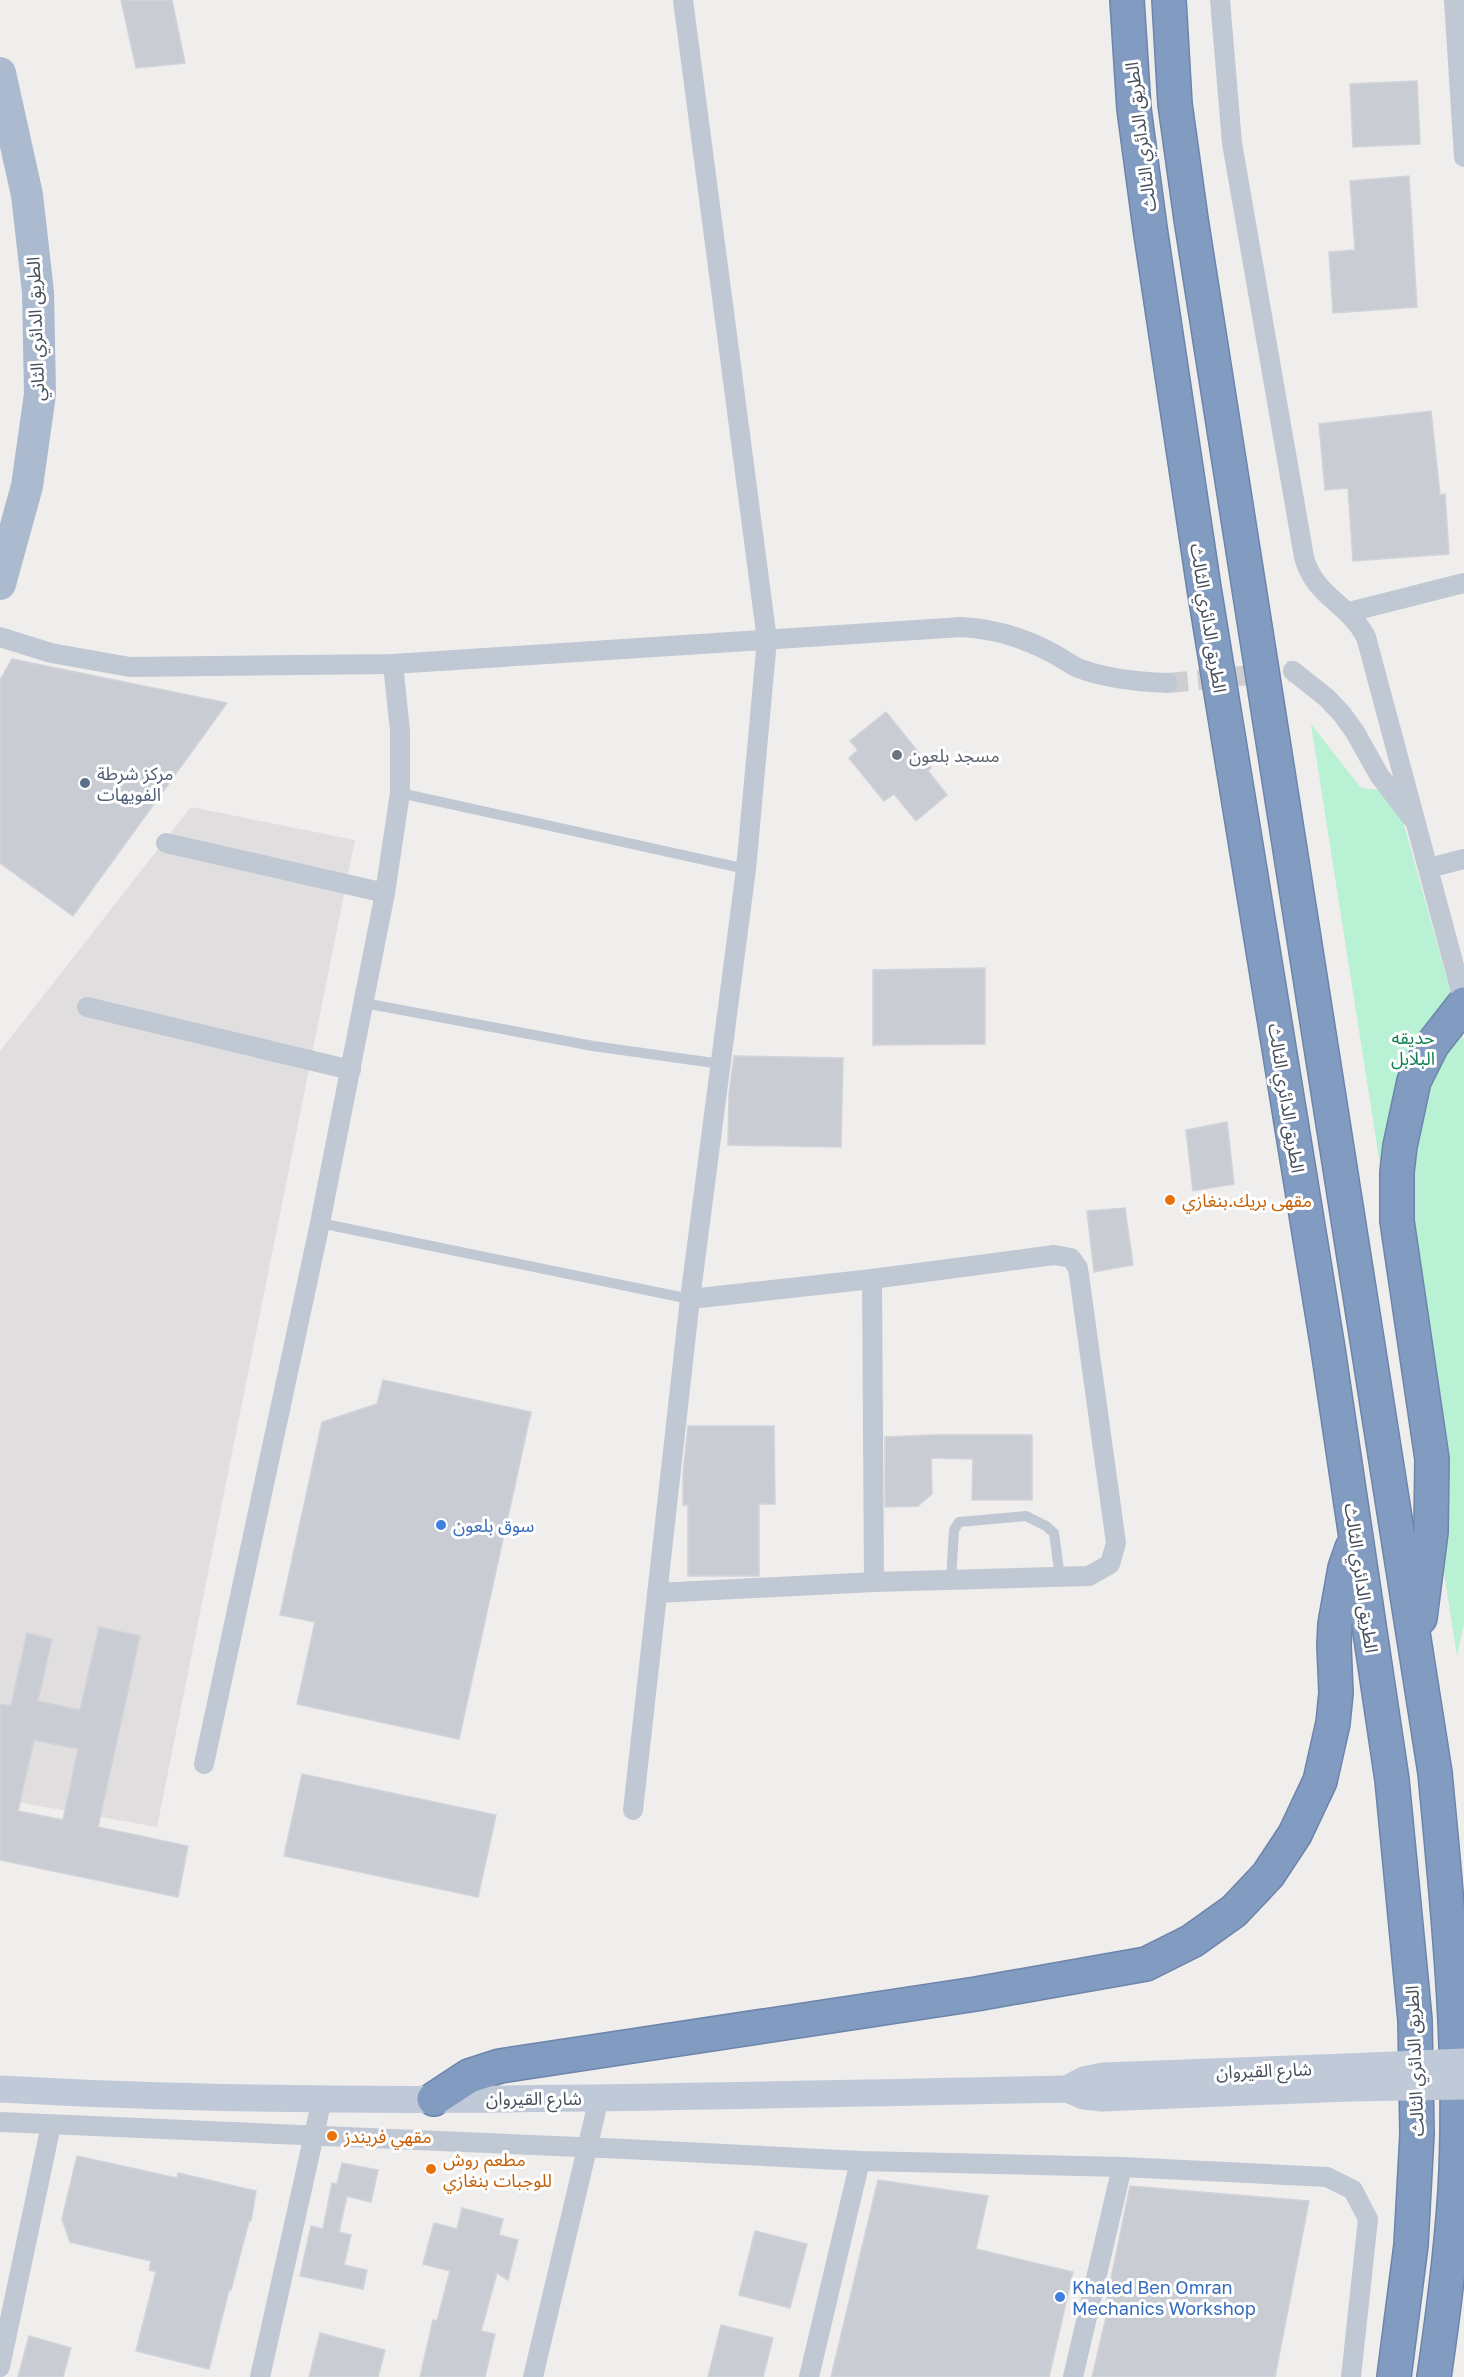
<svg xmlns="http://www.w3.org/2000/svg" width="1464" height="2377" font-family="'Golos Text','Noto Sans Arabic',sans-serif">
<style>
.education{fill:#e1dedf}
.green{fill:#b8f1d3}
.building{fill:#caccd3;stroke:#d1d3da;stroke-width:1.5;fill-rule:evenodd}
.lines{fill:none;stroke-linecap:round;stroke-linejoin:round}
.street-tunnel{stroke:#cecdd0;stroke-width:20;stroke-dasharray:20 10;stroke-linecap:butt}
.highway-casing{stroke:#6d85ab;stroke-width:36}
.lane{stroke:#c0c8d4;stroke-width:10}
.street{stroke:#c0c8d4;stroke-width:20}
.secondary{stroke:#bfc9d8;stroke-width:27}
.primary{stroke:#abbace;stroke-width:32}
.highway{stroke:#829bc0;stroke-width:33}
.secondary-bridge{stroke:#bfc9d8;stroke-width:27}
.worship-dot{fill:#6b7280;stroke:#fff;stroke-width:2}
.service-dot{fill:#5c6f8a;stroke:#fff;stroke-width:2}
.food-dot{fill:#e8710a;stroke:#fff;stroke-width:2}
.shop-dot{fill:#3f7fe0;stroke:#fff;stroke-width:2}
.labels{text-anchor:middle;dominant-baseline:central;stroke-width:6;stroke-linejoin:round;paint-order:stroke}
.street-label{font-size:18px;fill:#454f5c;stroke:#fff}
.worship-label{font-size:18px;fill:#5b616d;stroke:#fff;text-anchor:start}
.service-label{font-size:18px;fill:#4e5e75;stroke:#fff;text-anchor:start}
.park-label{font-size:18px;fill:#118153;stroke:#fff}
.food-label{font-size:18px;fill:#c56008;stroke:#fff;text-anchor:start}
.shop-label{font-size:18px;fill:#366cbe;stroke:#fff;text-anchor:start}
</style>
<rect width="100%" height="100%" fill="#f0eded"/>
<path class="education" d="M 191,807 L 355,840 L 157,1827 L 0,1799 L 0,1051 Z"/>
<path class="green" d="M 1311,724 L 1361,788 L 1395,792 L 1464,1041 L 1464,1623 L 1457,1656 Z"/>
<g class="building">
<path d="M 121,0 L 172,0 L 185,63 L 136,68 Z"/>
<path d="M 1417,81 L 1420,144 L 1353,147 L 1350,84 Z"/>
<path d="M 1409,176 L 1417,307 L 1333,313 L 1329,252 L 1355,250 L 1350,181 Z"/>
<path d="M 1431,411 L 1440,495 L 1445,494 L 1449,554 L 1353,561 L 1348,488 L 1325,490 L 1319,424 Z"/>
<path d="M 12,659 L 227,703 L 73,916 L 0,863 L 0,680 Z"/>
<path d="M 886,712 L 931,768 L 928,771 L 947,795 L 916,821 L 894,794 L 884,801 L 849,758 L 858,750 L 850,741 Z"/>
<path d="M 985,968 L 985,1044 L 873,1045 L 873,970 Z"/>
<path d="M 734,1056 L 843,1058 L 841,1147 L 728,1145 L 729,1094 Z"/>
<path d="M 1227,1122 L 1234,1184 L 1193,1191 L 1186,1130 Z"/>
<path d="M 1125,1208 L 1133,1265 L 1094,1272 L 1087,1211 Z"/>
<path d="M 383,1380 L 531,1412 L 459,1739 L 297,1704 L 315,1622 L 280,1615 L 322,1422 L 377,1404 Z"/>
<path d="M 688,1426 L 774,1426 L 775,1504 L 759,1504 L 759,1576 L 688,1576 L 688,1505 L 683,1505 L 683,1474 Z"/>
<path d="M 932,1435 L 1032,1435 L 1032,1500 L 972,1500 L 973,1459 L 931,1458 L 932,1494 L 918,1506 L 885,1507 L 885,1437 Z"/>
<path d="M 99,1627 L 140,1636 L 98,1827 L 188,1846 L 178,1897 L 0,1860 L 0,1704 L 11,1706 L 27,1633 L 52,1639 L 38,1701 L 80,1710 ZM 34,1740 L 78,1749 L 63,1820 L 18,1811 Z"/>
<path d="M 302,1774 L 496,1815 L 478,1897 L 284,1856 Z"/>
<path d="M 77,2156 L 177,2178 L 178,2173 L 256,2191 L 251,2221 L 249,2221 L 231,2290 L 229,2290 L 209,2369 L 136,2351 L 156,2272 L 149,2270 L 151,2261 L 70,2242 L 62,2219 Z"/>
<path d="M 342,2163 L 378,2170 L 371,2202 L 347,2196 L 339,2232 L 351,2235 L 344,2265 L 367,2270 L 363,2289 L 300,2276 L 311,2226 L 323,2229 L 332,2183 L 337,2184 Z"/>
<path d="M 878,2180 L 988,2196 L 976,2249 L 1073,2272 L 1049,2377 L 831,2377 Z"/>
<path d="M 1130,2186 L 1309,2201 L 1275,2377 L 1092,2377 L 1108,2309 L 1105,2308 Z"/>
<path d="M 462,2208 L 503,2219 L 499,2235 L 518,2240 L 508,2280 L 497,2273 L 481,2331 L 495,2334 L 485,2377 L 420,2377 L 433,2320 L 437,2321 L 450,2271 L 423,2264 L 434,2223 L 457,2229 Z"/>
<path d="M 755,2231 L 807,2244 L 790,2308 L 739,2295 Z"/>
<path d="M 721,2325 L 773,2338 L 763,2377 L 708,2377 Z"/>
<path d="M 320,2333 L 385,2350 L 378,2377 L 309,2377 Z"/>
<path d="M 29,2336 L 71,2348 L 63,2377 L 18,2377 Z"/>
</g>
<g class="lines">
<path class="street-tunnel" d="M 1168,683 L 1293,671"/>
<defs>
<g id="highway">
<path d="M 1127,0 L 1134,109 L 1150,228 L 1204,588 L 1328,1349 L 1392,1780 L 1415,2020 L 1417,2134 L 1411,2245 L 1394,2377"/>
<path d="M 1169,0 L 1175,104 L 1191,219 L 1435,1773 C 1448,1912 1463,2052 1455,2191 C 1451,2253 1443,2316 1434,2377"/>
<path d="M 1420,1618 L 1431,1532 L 1432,1459 L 1397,1221 L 1397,1172 L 1400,1146 L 1414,1081 L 1432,1045 L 1464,1004"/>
<path d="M 434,2099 L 469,2076 L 500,2066 L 976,1994 L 1146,1964 L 1192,1941 L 1234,1911 L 1268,1875 L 1295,1834 L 1320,1781 L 1333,1723 L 1336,1693 L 1334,1645 L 1335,1624 L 1345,1568 L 1352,1548"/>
</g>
</defs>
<use href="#highway" class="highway-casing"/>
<g class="lane">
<path d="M 400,793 L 746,869"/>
<path d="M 364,1003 L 593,1046 L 721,1064"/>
<path d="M 320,1223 L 690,1299"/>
<path d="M 951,1580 L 954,1530 L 959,1522 L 1026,1516 L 1046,1526 L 1054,1533 L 1060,1577"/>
</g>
<g class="street">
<path d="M 1220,0 L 1232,143 L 1304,557 C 1314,596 1348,603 1366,637 L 1464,1003"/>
<path d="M 1454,0 L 1464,157"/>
<path d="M 1349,612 L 1464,583"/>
<path d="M 0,637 L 51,653 L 130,667 L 393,664 L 962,627 C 995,629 1025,638 1054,654 C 1062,658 1069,664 1078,668 C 1107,679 1137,682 1168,683"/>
<path d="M 1293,671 L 1327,698 L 1342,714 L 1355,732 L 1379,775 L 1411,817"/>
<path d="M 166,843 L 385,893"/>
<path d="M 1429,868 L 1464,859"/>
<path d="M 87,1007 L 351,1070"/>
<path d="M 872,1279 L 874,1582"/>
<path d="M 657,1593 L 874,1582 L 1089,1576 L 1110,1564 L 1116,1543 L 1078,1268 L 1071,1258 L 1054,1255 L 872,1279 L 690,1299"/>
<path d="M 204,1764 L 320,1223 L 385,893 L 400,793 L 400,731 L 393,664"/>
<path d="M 633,1810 L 690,1299 L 746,869 L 767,640 L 683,0"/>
<path d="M 0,2122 L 626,2149 L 860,2161 L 1122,2167 L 1327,2177 L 1353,2190 L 1368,2219 L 1351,2377"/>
<path d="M 0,2367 L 51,2125"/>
<path d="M 260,2377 L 322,2099"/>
<path d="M 533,2377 L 599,2098"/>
<path d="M 809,2377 L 860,2161"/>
<path d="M 1073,2377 L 1122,2167"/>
</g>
<g class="secondary">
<path d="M 0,2089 C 355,2109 712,2095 1067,2089 L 1084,2096 L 1102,2098 L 1348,2088"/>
<path d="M 1067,2089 L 1084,2080 L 1103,2076 L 1346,2067"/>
</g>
<path class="primary" d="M 0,73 L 27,195 L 38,292 L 40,394 L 27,486 L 0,584"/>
<use href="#highway" class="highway"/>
<g class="secondary-bridge">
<path d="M 1346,2067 L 1464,2062"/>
<path d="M 1348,2088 L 1464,2086"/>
</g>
</g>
<circle class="worship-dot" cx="897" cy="755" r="6"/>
<circle class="service-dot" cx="85" cy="783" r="6"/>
<g class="food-dot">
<circle cx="1170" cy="1200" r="6"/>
<circle cx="332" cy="2136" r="6"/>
<circle cx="431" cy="2169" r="6"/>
</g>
<g class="shop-dot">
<circle cx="441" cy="1525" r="6"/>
<circle cx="1060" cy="2297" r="6"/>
</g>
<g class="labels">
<g class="street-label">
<text transform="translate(1140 137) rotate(-97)">الطريق الدائري الثالث</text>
<text transform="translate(35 329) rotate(-92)">الطريق الدائري الثاني</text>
<text transform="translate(1209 618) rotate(81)">الطريق الدائري الثالث</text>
<text transform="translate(1287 1098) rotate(81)">الطريق الدائري الثالث</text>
<text transform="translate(1362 1578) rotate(82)">الطريق الدائري الثالث</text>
<text transform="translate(1414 2061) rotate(-92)">الطريق الدائري الثالث</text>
<text transform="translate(1264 2070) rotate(-2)">شارع القيروان</text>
<text x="534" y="2098">شارع القيروان</text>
</g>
<g class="worship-label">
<text x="909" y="755">مسجد بلعون</text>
</g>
<g class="service-label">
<text x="97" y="773">مركز شرطة<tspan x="97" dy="21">الفويهات</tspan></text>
</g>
<g class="park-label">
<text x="1413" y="1037">حديقه<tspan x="1413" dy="21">البلابل</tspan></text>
</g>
<g class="food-label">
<text x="1182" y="1200">مقهى بريك.بنغازي</text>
<text x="344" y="2136">مقهي فريندز</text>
<text x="443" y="2159">مطعم روش<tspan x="443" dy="21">للوجبات بنغازي</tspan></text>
</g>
<g class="shop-label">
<text x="453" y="1525">سوق بلعون</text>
<text x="1072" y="2287">Khaled Ben Omran<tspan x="1072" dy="21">Mechanics Workshop</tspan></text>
</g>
</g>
</svg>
